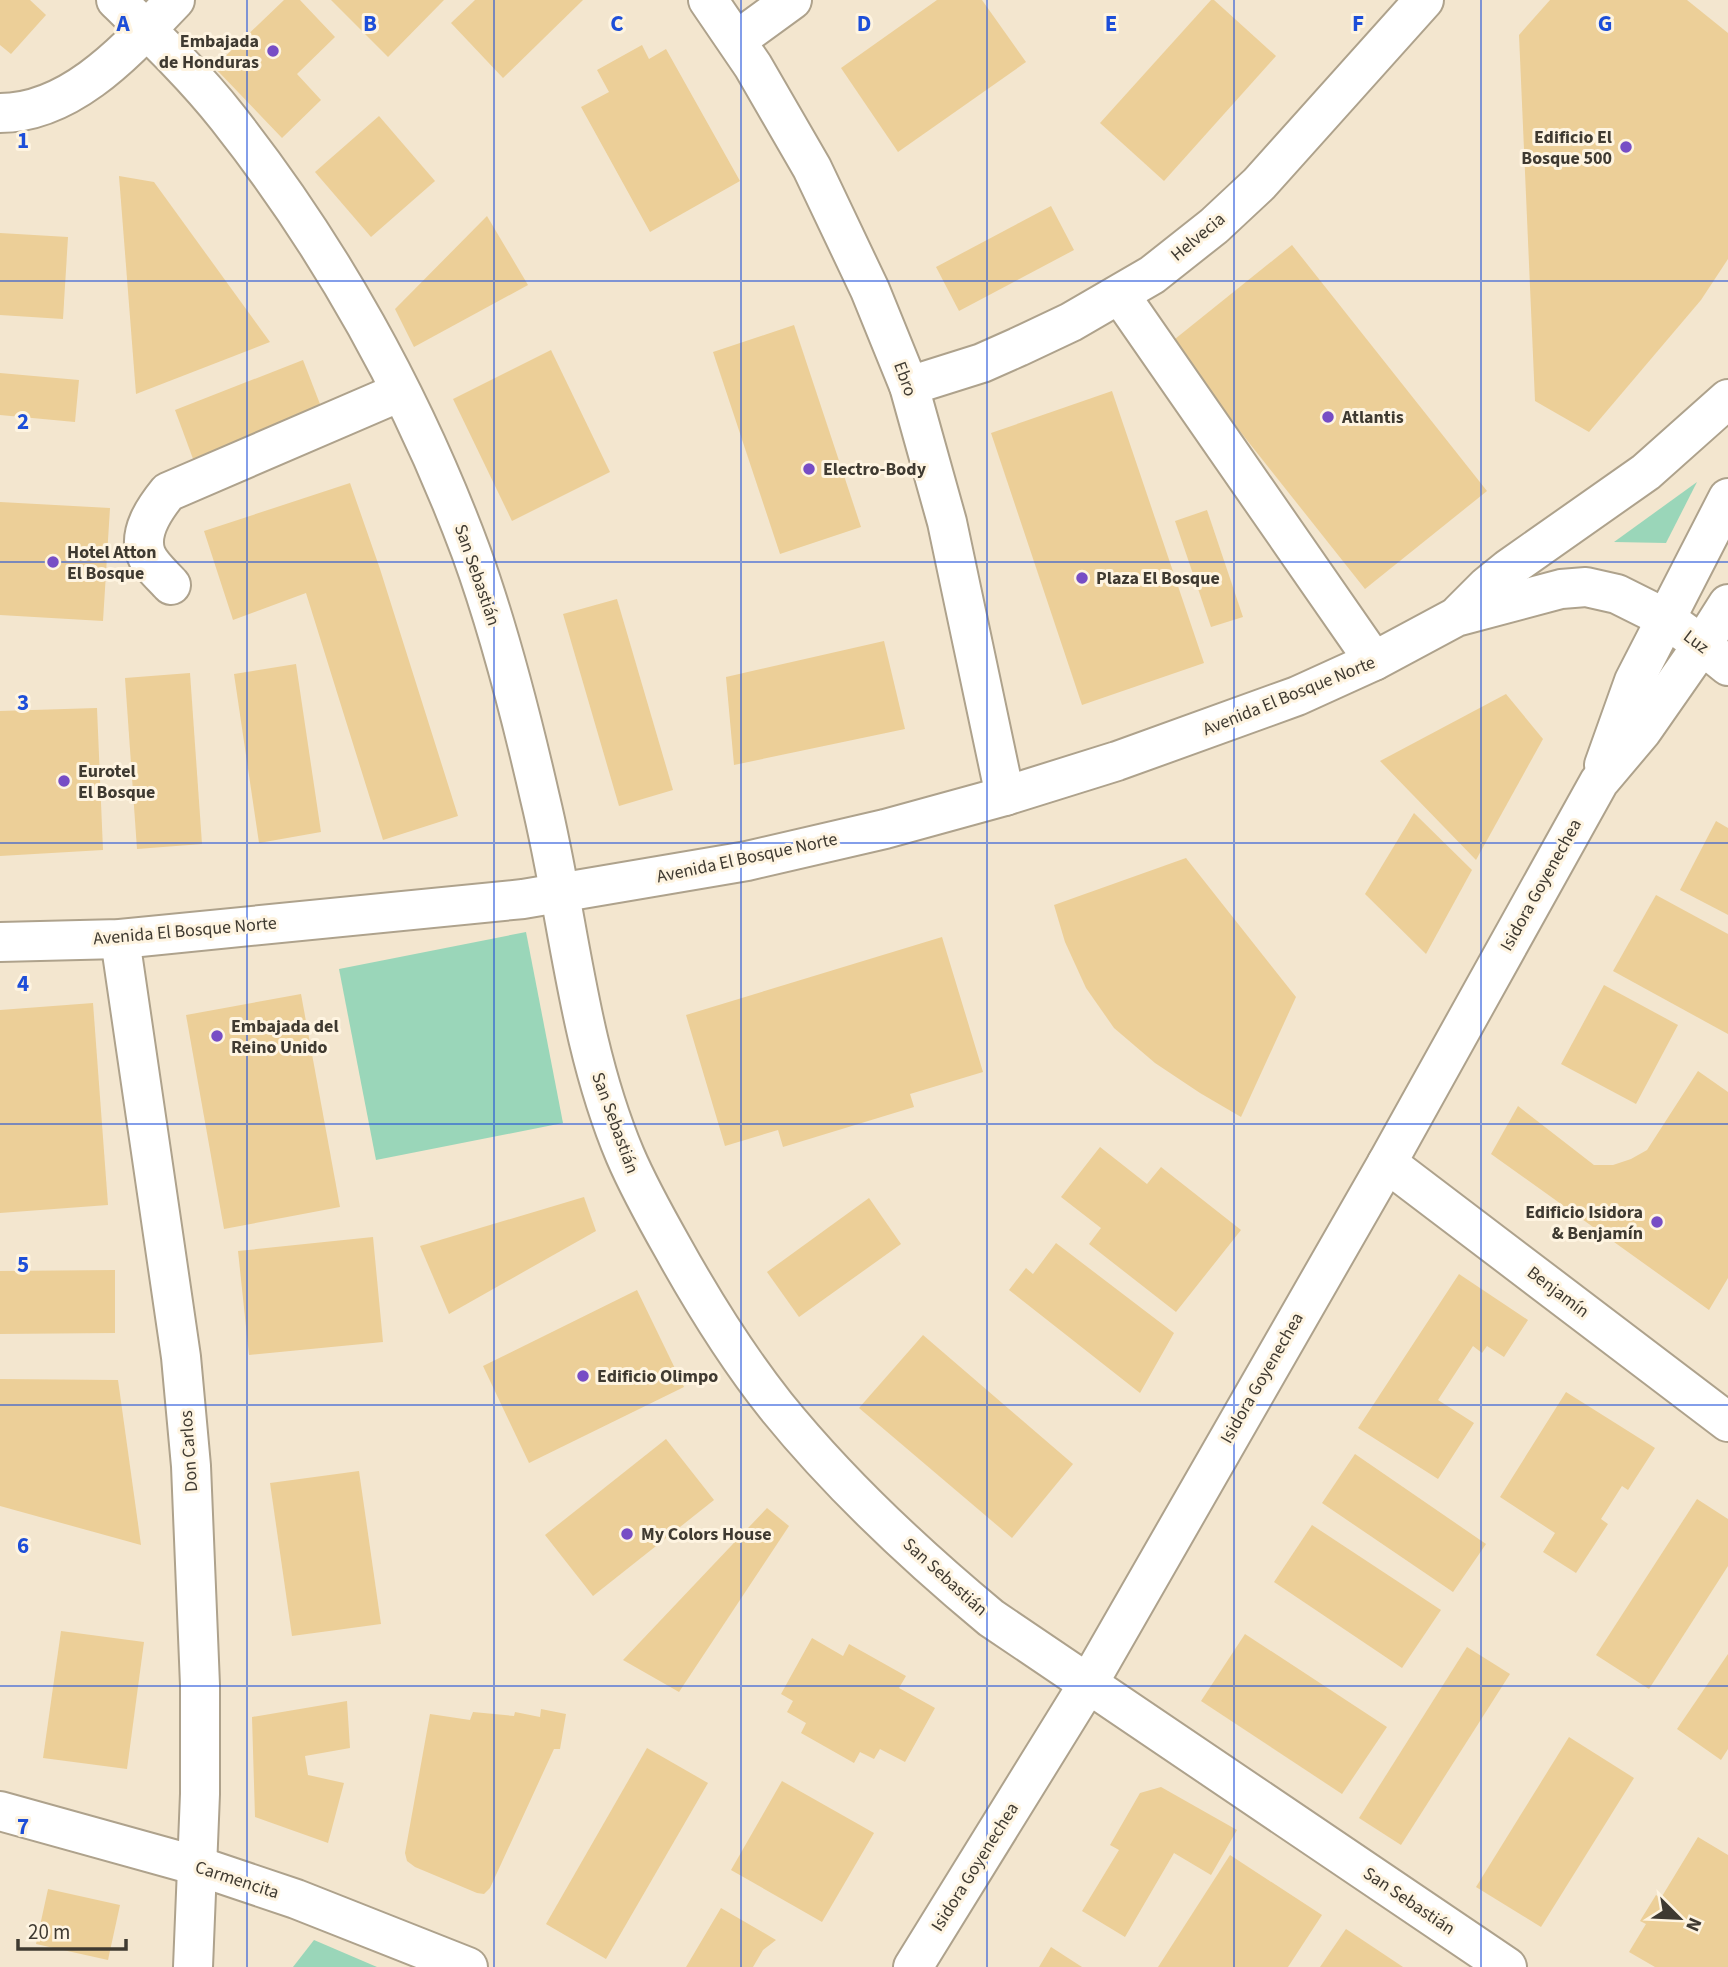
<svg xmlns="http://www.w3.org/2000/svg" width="1728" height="1967" font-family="'Source Sans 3',sans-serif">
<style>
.green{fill:#9ad6b9}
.building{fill:#eccf98}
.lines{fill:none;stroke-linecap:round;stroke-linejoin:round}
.minor-casing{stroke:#aea28c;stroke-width:42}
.major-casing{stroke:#aea28c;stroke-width:42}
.minor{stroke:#fff;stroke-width:38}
.major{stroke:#fff;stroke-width:38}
.grid{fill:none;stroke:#1d4ed8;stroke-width:2;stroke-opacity:0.55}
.poi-dot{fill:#774dc5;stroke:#fef4e1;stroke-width:2.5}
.labels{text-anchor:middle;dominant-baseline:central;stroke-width:6;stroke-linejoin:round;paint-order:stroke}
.poi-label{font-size:18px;font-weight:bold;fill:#3f3a31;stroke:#fef4e1;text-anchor:start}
.street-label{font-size:18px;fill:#3f3a31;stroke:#fef4e1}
.grid-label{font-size:23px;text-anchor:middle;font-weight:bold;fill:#1d4ed8;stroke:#fef4e1;stroke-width:6;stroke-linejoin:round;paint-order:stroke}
</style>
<rect width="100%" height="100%" fill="#f3e6cf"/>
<g class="green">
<path d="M 1697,482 L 1666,543 L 1614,542 Z"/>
<path d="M 526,932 L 563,1123 L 376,1160 L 339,969 Z"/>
<path d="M 314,1940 L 377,1967 L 293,1967 Z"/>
</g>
<g class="building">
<path d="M 0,0 L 30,0 L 46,15 L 11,54 L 0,45 Z"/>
<path d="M 284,0 L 300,0 L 335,37 L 297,74 L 321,100 L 282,138 L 214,67 Z"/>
<path d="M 331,0 L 444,0 L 388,57 Z"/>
<path d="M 475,0 L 583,0 L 503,78 L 451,23 Z"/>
<path d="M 937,0 L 982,0 L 1026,62 L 898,152 L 841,68 Z"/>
<path d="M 1211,0 L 1214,0 L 1276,56 L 1164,181 L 1100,123 Z"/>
<path d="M 1550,0 L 1687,0 L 1728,33 L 1728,259 L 1701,300 L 1589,432 L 1535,401 L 1519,35 Z"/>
<path d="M 642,45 L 649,59 L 666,49 L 740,181 L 650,232 L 581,107 L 609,92 L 597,70 Z"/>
<path d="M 379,116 L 435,181 L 371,237 L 315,172 Z"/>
<path d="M 119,176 L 154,182 L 270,342 L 136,394 Z"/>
<path d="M 1051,206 L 1074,250 L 959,311 L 936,267 Z"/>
<path d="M 487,216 L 528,285 L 414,347 L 395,309 Z"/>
<path d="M 0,233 L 68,237 L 63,319 L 0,315 Z"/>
<path d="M 1292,245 L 1487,491 L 1365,589 L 1170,343 Z"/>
<path d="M 794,325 L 861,527 L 780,554 L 713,352 Z"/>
<path d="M 551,350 L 610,472 L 512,521 L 453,399 Z"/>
<path d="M 303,360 L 325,417 L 196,467 L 175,410 Z"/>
<path d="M 0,373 L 79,380 L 75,422 L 0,415 Z"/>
<path d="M 1112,391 L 1204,663 L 1082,705 L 991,433 Z"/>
<path d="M 350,483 L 380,569 L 458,816 L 383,840 L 306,593 L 233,620 L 204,531 Z"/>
<path d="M 0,502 L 110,508 L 103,621 L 0,615 Z"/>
<path d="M 1207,510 L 1243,617 L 1211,627 L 1175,521 Z"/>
<path d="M 617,599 L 673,790 L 619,806 L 563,614 Z"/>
<path d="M 884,641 L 905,729 L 734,765 L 726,677 Z"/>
<path d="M 296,664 L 321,832 L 259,843 L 234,674 Z"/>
<path d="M 190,673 L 202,844 L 137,849 L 125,678 Z"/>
<path d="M 1506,694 L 1543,739 L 1476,860 L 1380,761 Z"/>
<path d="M 97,708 L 103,850 L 0,856 L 0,711 Z"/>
<path d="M 1414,813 L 1472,870 L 1426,954 L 1365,894 Z"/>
<path d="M 1716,821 L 1728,828 L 1728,915 L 1680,890 Z"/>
<path d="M 1186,858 L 1296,997 L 1241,1117 L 1200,1093 L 1155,1063 L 1114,1028 L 1086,988 L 1065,942 L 1054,905 Z"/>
<path d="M 1656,895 L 1728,934 L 1728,1034 L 1613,971 Z"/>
<path d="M 942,937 L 983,1072 L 910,1094 L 914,1107 L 783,1147 L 778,1130 L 725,1146 L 686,1015 Z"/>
<path d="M 1604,985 L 1678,1025 L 1636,1104 L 1561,1064 Z"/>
<path d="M 301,994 L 340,1207 L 224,1229 L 186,1015 Z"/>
<path d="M 93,1003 L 108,1205 L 0,1213 L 0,1010 Z"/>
<path d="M 1698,1071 L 1728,1092 L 1728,1278 L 1709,1310 L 1491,1154 L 1518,1106 L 1594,1165 L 1613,1165 L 1631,1159 L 1647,1150 Z"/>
<path d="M 1100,1147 L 1147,1184 L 1161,1167 L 1241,1230 L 1176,1312 L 1089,1244 L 1101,1228 L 1061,1197 Z"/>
<path d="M 584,1197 L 596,1231 L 449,1314 L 420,1246 Z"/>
<path d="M 869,1198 L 901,1244 L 799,1317 L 767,1272 Z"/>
<path d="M 373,1237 L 383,1342 L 249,1355 L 238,1251 Z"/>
<path d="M 1056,1243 L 1174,1333 L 1140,1393 L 1009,1290 L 1026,1268 L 1033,1274 Z"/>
<path d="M 115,1270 L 115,1333 L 0,1334 L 0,1271 Z"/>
<path d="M 1459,1274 L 1528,1320 L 1504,1357 L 1487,1346 L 1482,1353 L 1473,1346 L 1438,1400 L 1474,1423 L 1438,1479 L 1358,1428 Z"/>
<path d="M 637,1290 L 684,1387 L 529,1463 L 483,1366 Z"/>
<path d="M 923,1335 L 1073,1464 L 1012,1538 L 859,1408 Z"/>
<path d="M 0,1379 L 118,1380 L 141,1545 L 0,1506 Z"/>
<path d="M 1566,1392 L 1655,1448 L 1628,1490 L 1622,1486 L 1601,1519 L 1608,1524 L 1576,1573 L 1543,1552 L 1555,1533 L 1500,1497 Z"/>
<path d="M 666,1439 L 714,1500 L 593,1596 L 545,1535 Z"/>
<path d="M 1355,1454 L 1486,1544 L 1453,1592 L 1322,1503 Z"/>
<path d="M 359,1471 L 381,1624 L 292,1636 L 270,1483 Z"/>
<path d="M 1697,1499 L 1728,1519 L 1728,1566 L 1649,1689 L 1596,1655 Z"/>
<path d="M 767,1508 L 789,1526 L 679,1692 L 623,1660 Z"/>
<path d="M 1312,1525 L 1441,1610 L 1402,1668 L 1274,1582 Z"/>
<path d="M 61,1631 L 144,1642 L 127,1769 L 43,1758 Z"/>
<path d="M 1245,1634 L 1387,1727 L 1342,1794 L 1201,1701 Z"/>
<path d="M 812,1638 L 843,1656 L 849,1644 L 906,1676 L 899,1688 L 935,1708 L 905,1762 L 880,1749 L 874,1759 L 860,1752 L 854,1763 L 801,1733 L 806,1723 L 787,1712 L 793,1701 L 781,1694 Z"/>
<path d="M 1467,1647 L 1510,1674 L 1401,1845 L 1359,1818 Z"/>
<path d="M 1728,1654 L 1728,1749 L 1721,1760 L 1677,1729 Z"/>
<path d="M 347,1701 L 350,1748 L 305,1756 L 308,1775 L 344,1783 L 328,1843 L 255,1817 L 252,1717 Z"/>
<path d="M 541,1709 L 566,1714 L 560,1749 L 554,1749 L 490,1888 L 484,1894 L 477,1893 L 415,1867 L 407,1861 L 405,1853 L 430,1714 L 470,1720 L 473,1712 L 514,1716 L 515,1712 L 540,1717 Z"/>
<path d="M 1569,1737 L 1634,1778 L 1541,1927 L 1476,1887 Z"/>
<path d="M 647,1748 L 708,1783 L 606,1959 L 546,1924 Z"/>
<path d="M 782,1781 L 874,1833 L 822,1922 L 731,1870 Z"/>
<path d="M 1161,1787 L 1237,1830 L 1211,1875 L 1174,1853 L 1125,1937 L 1082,1911 L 1119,1850 L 1110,1845 L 1140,1793 Z"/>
<path d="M 1698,1837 L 1728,1855 L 1728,1967 L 1655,1967 L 1629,1952 L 1646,1924 L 1640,1921 L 1656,1895 L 1661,1898 Z"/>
<path d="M 1230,1855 L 1322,1915 L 1288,1967 L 1158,1967 Z"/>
<path d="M 48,1889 L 120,1905 L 108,1960 L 36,1944 Z"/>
<path d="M 721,1908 L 776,1940 L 763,1950 L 753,1967 L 686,1967 Z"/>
<path d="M 1346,1929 L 1403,1967 L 1320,1967 Z"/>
<path d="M 1051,1947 L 1082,1967 L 1039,1967 Z"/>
</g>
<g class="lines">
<defs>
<g id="minor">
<path d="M 116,0 C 154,37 194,75 227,117 C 330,247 413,396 471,552 C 500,632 521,715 540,798 C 569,917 577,1041 625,1155 C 639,1188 656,1218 673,1248 C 703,1302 737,1357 776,1406 C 839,1484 914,1554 991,1618 L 1507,1967"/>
<path d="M 708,0 L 753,66 L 812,168 L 870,290 L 909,386 L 947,522 L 1005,796"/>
<path d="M 737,40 L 792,0"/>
<path d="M 1120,295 L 1374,661"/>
<path d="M 909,386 L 982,363 L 1018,347 L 1071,322 L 1152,275 L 1214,226 L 1259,184 L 1424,0"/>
<path d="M 171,585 C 163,576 150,565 146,554 C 138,532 155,508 168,492 L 400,392"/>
<path d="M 1604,765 L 1634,681 L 1728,498"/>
<path d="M 120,939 L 181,1357 L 191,1466 L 200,1685 L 200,1794 L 193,1967"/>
<path d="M 1387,1163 L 1728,1422"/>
<path d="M 0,1811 L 198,1866 L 296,1899 L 468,1967"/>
<path d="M 913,1967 L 1088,1684 L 1387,1163 L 1599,782 L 1642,731 L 1702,645 L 1728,666"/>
</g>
<g id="major">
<path d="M 0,113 C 72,113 128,49 175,0"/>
<path d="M 1460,613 L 1487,586 L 1508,569 L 1646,472 L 1728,399"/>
<path d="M 0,942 L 120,939 L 523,899 L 747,861 L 885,829 L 1005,796 L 1117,761 L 1297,696 L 1374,661 L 1456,617 L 1561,589 L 1586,587 L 1617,594 L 1665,618 L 1702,645 L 1728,604"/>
</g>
</defs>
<use href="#minor" class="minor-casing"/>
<use href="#major" class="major-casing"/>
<use href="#minor" class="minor"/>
<use href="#major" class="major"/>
</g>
<path class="grid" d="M 247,0 L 247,1967M 494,0 L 494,1967M 741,0 L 741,1967M 987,0 L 987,1967M 1234,0 L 1234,1967M 1481,0 L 1481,1967M 0,281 L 1728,281M 0,562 L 1728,562M 0,843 L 1728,843M 0,1124 L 1728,1124M 0,1405 L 1728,1405M 0,1686 L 1728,1686"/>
<g class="poi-dot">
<circle cx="273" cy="51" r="7"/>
<circle cx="1626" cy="147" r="7"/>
<circle cx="1328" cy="417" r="7"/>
<circle cx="809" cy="469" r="7"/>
<circle cx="53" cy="562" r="7"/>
<circle cx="1082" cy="578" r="7"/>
<circle cx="64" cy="781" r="7"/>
<circle cx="217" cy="1036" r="7"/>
<circle cx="1657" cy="1222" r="7"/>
<circle cx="583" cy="1376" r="7"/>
<circle cx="627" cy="1534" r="7"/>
</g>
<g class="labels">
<g class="poi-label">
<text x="259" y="41" text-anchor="end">Embajada<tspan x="259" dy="21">de Honduras</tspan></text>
<text x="1612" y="137" text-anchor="end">Edificio El<tspan x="1612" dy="21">Bosque 500</tspan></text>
<text x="1342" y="417">Atlantis</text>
<text x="823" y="469">Electro-Body</text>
<text x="67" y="552">Hotel Atton<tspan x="67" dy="21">El Bosque</tspan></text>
<text x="1096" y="578">Plaza El Bosque</text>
<text x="78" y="771">Eurotel<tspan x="78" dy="21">El Bosque</tspan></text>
<text x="231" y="1026">Embajada del<tspan x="231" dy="21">Reino Unido</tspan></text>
<text x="1643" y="1212" text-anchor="end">Edificio Isidora<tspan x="1643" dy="21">&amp; Benjamín</tspan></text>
<text x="597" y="1376">Edificio Olimpo</text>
<text x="641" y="1534">My Colors House</text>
</g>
<g class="street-label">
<text transform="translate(1198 237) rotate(-40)">Helvecia</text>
<text transform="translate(905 379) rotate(70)">Ebro</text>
<text transform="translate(477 575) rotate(71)">San Sebastián</text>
<text transform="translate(1696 642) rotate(37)">Luz</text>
<text transform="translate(1289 696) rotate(-22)">Avenida El Bosque Norte</text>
<text transform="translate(747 858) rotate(-12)">Avenida El Bosque Norte</text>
<text transform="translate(1541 885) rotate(-61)">Isidora Goyenechea</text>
<text transform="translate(185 931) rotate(-5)">Avenida El Bosque Norte</text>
<text transform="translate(615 1123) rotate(70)">San Sebastián</text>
<text transform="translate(1558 1292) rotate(37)">Benjamín</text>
<text transform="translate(1262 1378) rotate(-60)">Isidora Goyenechea</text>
<text transform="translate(189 1451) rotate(-94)">Don Carlos</text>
<text transform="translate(945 1577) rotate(42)">San Sebastián</text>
<text transform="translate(975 1867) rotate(-58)">Isidora Goyenechea</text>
<text transform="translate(237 1880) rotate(18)">Carmencita</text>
<text transform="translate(1409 1901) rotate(34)">San Sebastián</text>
</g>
</g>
<g class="grid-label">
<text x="123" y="31">A</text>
<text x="370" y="31">B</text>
<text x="617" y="31">C</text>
<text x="864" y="31">D</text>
<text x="1111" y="31">E</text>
<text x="1358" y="31">F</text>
<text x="1605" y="31">G</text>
<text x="23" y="148">1</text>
<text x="23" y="429">2</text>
<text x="23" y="710">3</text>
<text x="23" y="991">4</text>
<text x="23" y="1272">5</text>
<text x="23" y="1553">6</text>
<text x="23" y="1834">7</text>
</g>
<g transform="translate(1679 1918) rotate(114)" stroke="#fef4e1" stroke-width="5" paint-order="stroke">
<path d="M0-5L12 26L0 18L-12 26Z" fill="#3f3a31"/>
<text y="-10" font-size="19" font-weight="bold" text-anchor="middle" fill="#3f3a31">N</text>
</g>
<path d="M18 1939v10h108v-10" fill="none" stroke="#3f3a31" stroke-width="3.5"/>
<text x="28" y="1939" font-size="21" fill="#3f3a31" stroke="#fef4e1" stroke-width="5" paint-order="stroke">20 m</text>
</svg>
